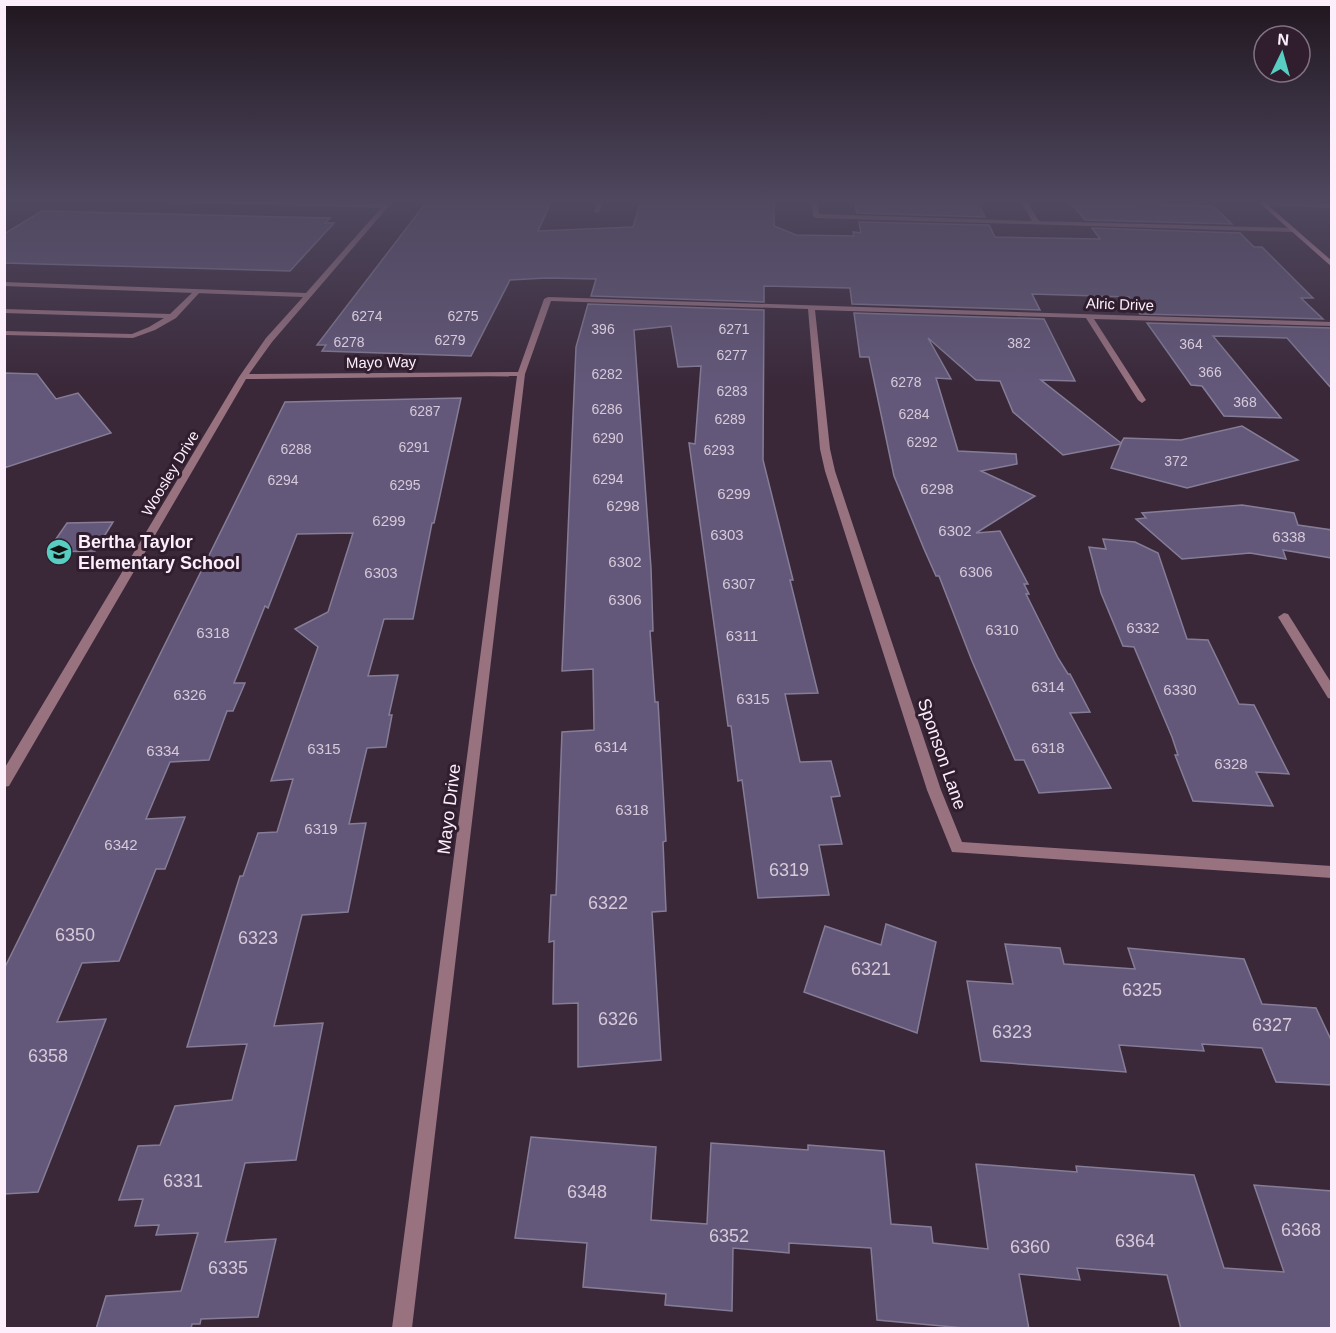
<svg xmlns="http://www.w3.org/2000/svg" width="1336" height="1333" font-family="Helvetica,sans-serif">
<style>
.building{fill:#635879;stroke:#857d97;stroke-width:1.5}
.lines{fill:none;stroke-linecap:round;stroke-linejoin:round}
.lane{fill:#997280;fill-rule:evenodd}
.street{fill:#997280;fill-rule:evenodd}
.secondary{fill:#d598ad;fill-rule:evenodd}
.labels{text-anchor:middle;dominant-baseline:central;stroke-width:6;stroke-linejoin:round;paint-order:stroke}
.far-number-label{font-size:14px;fill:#d6c9da}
.far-street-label{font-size:15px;fill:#fceffb;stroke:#301e2f}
.number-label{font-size:15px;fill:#d6c9da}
.poi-label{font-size:18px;font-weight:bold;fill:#fceffb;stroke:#301e2f;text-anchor:start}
.street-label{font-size:18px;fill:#fceffb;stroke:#301e2f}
.near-number-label{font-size:18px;fill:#d6c9da}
</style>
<rect width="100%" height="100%" fill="#3a2839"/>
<g class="building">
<path d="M 524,200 L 552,200 L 538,231 L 633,227 L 641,200 L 774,200 L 774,226 L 796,235 L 854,236 L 853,232 L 861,233 L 859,222 L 989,225 L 995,237 L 1100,239 L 1092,228 L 1240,233 L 1254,247 L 1262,247 L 1313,298 L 1301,298 L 1323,319 L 1140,314 L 1129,297 L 1032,294 L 1040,310 L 852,304 L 850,288 L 764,286 L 764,302 L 591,296 L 596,279 L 547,278 L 510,280 L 471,356 L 322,351 L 326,345 L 317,345 L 425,204 L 430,201 L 522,203 Z"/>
<path d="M 854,200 L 976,200 L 985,217 L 857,213 Z"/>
<path d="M 1070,202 L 1213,206 L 1232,224 L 1085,220 Z"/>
<path d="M 42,211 L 330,218 L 325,223 L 334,223 L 290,271 L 4,263 L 4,234 Z"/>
<path d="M 588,304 L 764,310 L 763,460 L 793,580 L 790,580 L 818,693 L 785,694 L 800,762 L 831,761 L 840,796 L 831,797 L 842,844 L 819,845 L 829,895 L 758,898 L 742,780 L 738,781 L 731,726 L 728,726 L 689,443 L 695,444 L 701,366 L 678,367 L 671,326 L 634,330 L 651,568 L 653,631 L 650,631 L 655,702 L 658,702 L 666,841 L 663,842 L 666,911 L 652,912 L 661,1060 L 578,1067 L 578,1003 L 553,1004 L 554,941 L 549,942 L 551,895 L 556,895 L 562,732 L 594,730 L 593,669 L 562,671 L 576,347 Z"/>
<path d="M 854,313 L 1044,319 L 1075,381 L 1041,380 L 1121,443 L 1124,438 L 1181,440 L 1242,426 L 1298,460 L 1187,488 L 1111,468 L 1121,444 L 1063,455 L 1013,412 L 1000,381 L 976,380 L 928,338 L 951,379 L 936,378 L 958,451 L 1016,454 L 1017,464 L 981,471 L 1035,496 L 976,533 L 1000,531 L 1028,584 L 1024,584 L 1029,594 L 1026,594 L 1058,658 L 1068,674 L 1070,674 L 1090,712 L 1070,713 L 1111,788 L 1039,793 L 1024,760 L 1015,760 L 972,661 L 939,576 L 936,576 L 924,549 L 894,476 L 869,357 L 860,357 Z"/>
<path d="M 1147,323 L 1332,328 L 1332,389 L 1287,338 L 1213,336 L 1281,418 L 1224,416 L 1202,386 L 1191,385 Z"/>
<path d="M 4,373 L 37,374 L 56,399 L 78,393 L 111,433 L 4,468 Z"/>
<path d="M 461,398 L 434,523 L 432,523 L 413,619 L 384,619 L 368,676 L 398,675 L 389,715 L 392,715 L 386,747 L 367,748 L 349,824 L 366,823 L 348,912 L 302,915 L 274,1026 L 323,1023 L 296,1160 L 245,1163 L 225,1242 L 276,1239 L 258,1317 L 201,1319 L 200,1324 L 192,1324 L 191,1329 L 96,1329 L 106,1296 L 181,1291 L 198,1233 L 156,1235 L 159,1225 L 135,1226 L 143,1199 L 119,1200 L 138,1146 L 160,1145 L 175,1106 L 232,1100 L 247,1044 L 187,1047 L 240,876 L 243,876 L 258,833 L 277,832 L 293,779 L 271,781 L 318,647 L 295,629 L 328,612 L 353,533 L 297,534 L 268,608 L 265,606 L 234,683 L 245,683 L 233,711 L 227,711 L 209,760 L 170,762 L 146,819 L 185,817 L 165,869 L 156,869 L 119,961 L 82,963 L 57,1022 L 106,1019 L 38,1192 L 4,1194 L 4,969 L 285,402 Z"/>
<path d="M 1242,505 L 1294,513 L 1298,525 L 1332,530 L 1332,558 L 1283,550 L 1286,559 L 1250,553 L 1182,559 L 1136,519 L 1146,518 L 1142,513 Z"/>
<path d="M 113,522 L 95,551 L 47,552 L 67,523 Z"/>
<path d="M 1103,539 L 1135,542 L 1158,553 L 1187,639 L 1208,640 L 1239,704 L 1254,705 L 1289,774 L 1256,772 L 1273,806 L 1193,801 L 1175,755 L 1178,755 L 1172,737 L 1134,647 L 1123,646 L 1101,593 L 1089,547 L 1106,549 Z"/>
<path d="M 886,924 L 936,942 L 917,1033 L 804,992 L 825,926 L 881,945 Z"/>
<path d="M 1005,944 L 1060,948 L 1064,964 L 1135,969 L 1128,948 L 1244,959 L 1262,1004 L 1316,1008 L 1332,1042 L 1332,1085 L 1276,1082 L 1262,1048 L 1202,1044 L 1204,1051 L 1119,1045 L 1126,1072 L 981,1061 L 967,981 L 1013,984 Z"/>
<path d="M 531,1137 L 656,1147 L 651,1220 L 707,1224 L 711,1143 L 808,1150 L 808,1145 L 884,1151 L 891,1224 L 931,1227 L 933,1243 L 988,1249 L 976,1164 L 1077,1172 L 1076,1166 L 1194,1175 L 1224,1268 L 1284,1272 L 1254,1185 L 1332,1191 L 1332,1329 L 1181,1329 L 1167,1275 L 1077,1268 L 1080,1280 L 1019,1274 L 1029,1329 L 975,1329 L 877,1320 L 871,1248 L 789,1243 L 789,1253 L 733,1248 L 732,1311 L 665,1305 L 666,1294 L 583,1287 L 587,1243 L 515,1238 Z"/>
</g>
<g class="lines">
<path class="lane" d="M 195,290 L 201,291 L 176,318 L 155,330 L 133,338 L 4,335 L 4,331 L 132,334 L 149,327 L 164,318 L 4,313 L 4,309 L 170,314 Z"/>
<g class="street">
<path d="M 163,200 L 384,204 L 388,200 L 394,200 L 272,342 L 249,374 L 518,372 L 544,299 L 548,297 L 1332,322 L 1332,326 L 1094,319 L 1146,400 L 1142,403 L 1138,400 L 1086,318 L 815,310 L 830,449 L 835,471 L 941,790 L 962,842 L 1332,866 L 1332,878 L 952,852 L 927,790 L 825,471 L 820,449 L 808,309 L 551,301 L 525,374 L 412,1328 L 392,1328 L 517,376 L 246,379 L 9,786 L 4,787 L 4,769 L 239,377 L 266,338 L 303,297 L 4,286 L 4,282 L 306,293 L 381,208 L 166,202 Z"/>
<path d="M 598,200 L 604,200 L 600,211 L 597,213 L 594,211 Z"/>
<path d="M 811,200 L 817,200 L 819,214 L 1032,221 L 1020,200 L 1026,200 L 1039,221 L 1293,228 L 1296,230 L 1293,232 L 816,218 L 813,216 Z"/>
<path d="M 1260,202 L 1332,204 L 1332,208 L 1262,205 Z"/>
<path d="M 1284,613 L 1288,614 L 1332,684 L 1332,699 L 1328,698 L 1278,617 Z"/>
</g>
<path class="secondary" d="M 1256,200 L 1262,200 L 1332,261 L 1332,267 Z"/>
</g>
<linearGradient id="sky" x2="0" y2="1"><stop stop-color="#20161f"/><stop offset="0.52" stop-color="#4f485f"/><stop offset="1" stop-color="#4f485f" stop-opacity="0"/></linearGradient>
<rect width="1336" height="387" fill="url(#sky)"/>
<defs>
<symbol id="school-disc" viewBox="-11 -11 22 22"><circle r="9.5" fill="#57cec1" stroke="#301e2f"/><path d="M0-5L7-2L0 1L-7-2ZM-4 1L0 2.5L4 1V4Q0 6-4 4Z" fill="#111"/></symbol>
</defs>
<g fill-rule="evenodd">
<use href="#school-disc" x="44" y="537" width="30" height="30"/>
</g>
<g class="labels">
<g class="far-number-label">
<text x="367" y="316">6274</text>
<text x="463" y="316">6275</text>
<text x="603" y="329">396</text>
<text x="734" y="329">6271</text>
<text x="450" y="340">6279</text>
<text x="349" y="342">6278</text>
<text x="1019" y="343">382</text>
<text x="1191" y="344">364</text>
<text x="732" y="355">6277</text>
<text x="1210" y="372">366</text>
<text x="607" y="374">6282</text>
<text x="906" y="382">6278</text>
<text x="732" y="391">6283</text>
<text x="1245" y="402">368</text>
<text x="607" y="409">6286</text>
<text x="425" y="411">6287</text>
<text x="914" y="414">6284</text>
<text x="730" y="419">6289</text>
<text x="608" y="438">6290</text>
<text x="922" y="442">6292</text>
<text x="414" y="447">6291</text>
<text x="296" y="449">6288</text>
<text x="719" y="450">6293</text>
<text x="1176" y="461">372</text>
<text x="608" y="479">6294</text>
<text x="283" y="480">6294</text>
<text x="405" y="485">6295</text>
</g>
<g class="far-street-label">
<text transform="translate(1120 304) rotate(2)">Alric Drive</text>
<text transform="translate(381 362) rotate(-1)">Mayo Way</text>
<text transform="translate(170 473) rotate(-59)">Woosley Drive</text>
</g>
<g class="number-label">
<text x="937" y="488">6298</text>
<text x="734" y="493">6299</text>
<text x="623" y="505">6298</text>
<text x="389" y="520">6299</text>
<text x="955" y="530">6302</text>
<text x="727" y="534">6303</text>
<text x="1289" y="536">6338</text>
<text x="625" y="561">6302</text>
<text x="976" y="571">6306</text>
<text x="381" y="572">6303</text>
<text x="739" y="583">6307</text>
<text x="625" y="599">6306</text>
<text x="1143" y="627">6332</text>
<text x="1002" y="629">6310</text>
<text x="213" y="632">6318</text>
<text x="742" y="635">6311</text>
<text x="1048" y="686">6314</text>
<text x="1180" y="689">6330</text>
<text x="190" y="694">6326</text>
<text x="753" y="698">6315</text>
<text x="611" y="746">6314</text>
<text x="1048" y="747">6318</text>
<text x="324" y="748">6315</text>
<text x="163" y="750">6334</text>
<text x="1231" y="763">6328</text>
<text x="632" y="809">6318</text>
<text x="321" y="828">6319</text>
<text x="121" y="844">6342</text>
</g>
<g class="poi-label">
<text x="78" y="542">Bertha Taylor<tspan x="78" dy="21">Elementary School</tspan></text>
</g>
<g class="street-label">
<text transform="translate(942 754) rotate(71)">Sponson Lane</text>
<text transform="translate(449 809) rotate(-83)">Mayo Drive</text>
</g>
<g class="near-number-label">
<text x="789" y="870">6319</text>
<text x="608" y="903">6322</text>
<text x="75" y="935">6350</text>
<text x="258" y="938">6323</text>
<text x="871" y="969">6321</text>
<text x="1142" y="990">6325</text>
<text x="618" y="1019">6326</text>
<text x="1272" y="1025">6327</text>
<text x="1012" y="1032">6323</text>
<text x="48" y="1056">6358</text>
<text x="183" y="1181">6331</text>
<text x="587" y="1192">6348</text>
<text x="1301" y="1230">6368</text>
<text x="729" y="1236">6352</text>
<text x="1135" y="1241">6364</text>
<text x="1030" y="1247">6360</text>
<text x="228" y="1268">6335</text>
</g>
</g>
<rect width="1336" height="1333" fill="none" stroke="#fceffb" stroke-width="12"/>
<g transform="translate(1282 54) rotate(5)"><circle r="28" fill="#301e2f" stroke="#827281" stroke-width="1.5"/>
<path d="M0-4.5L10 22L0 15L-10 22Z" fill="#57cec1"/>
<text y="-9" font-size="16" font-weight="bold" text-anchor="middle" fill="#fceffb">N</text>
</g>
</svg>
